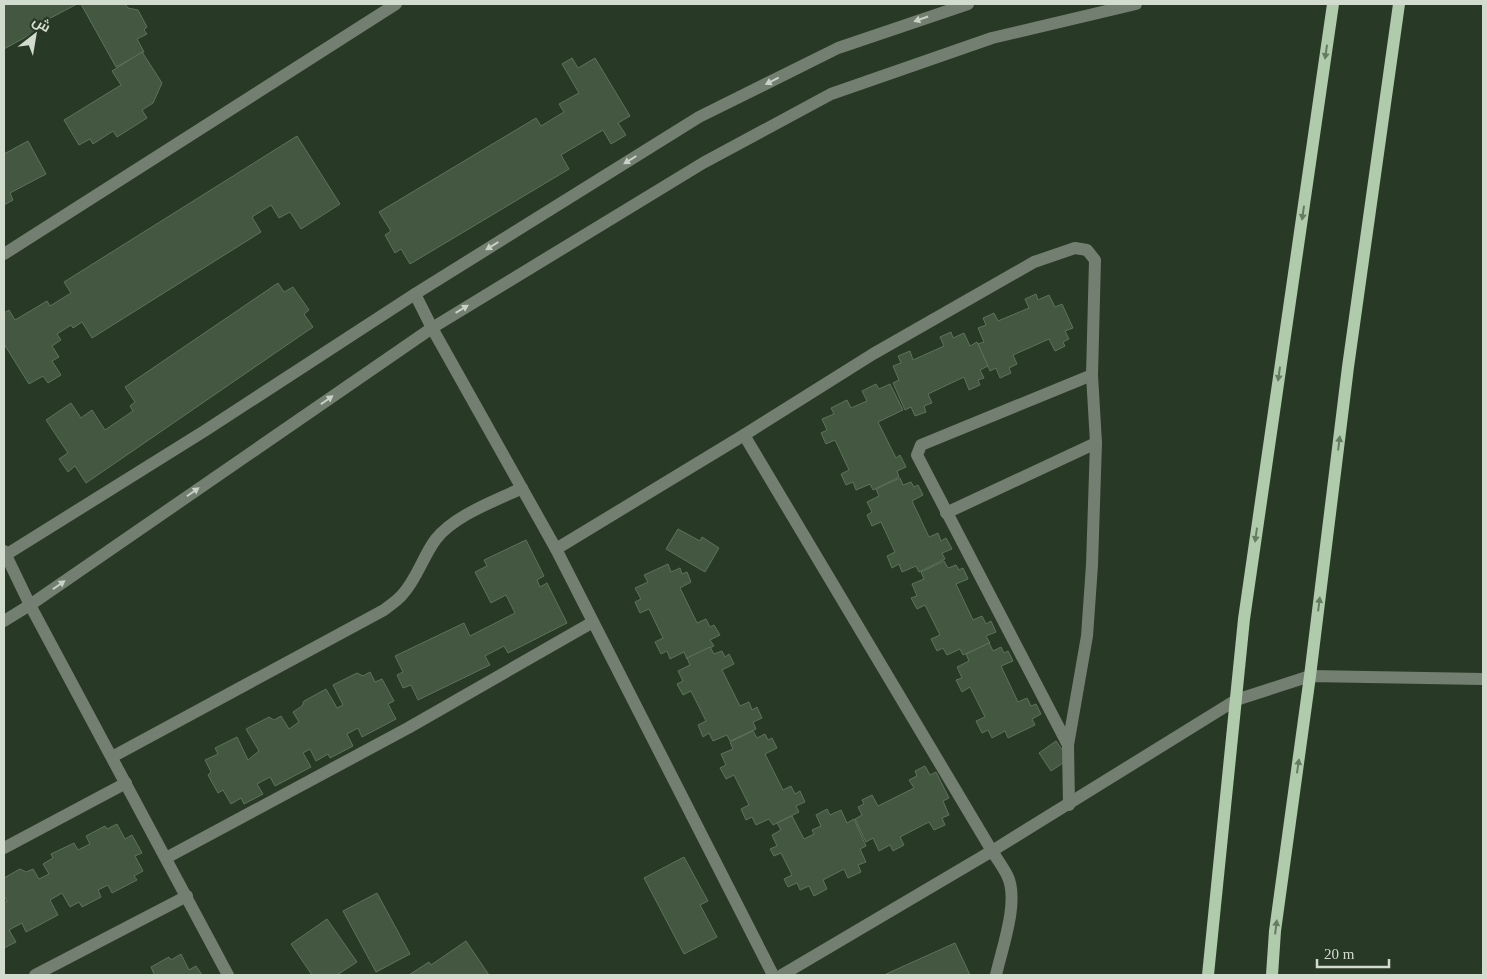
<svg xmlns="http://www.w3.org/2000/svg" width="1487" height="979" font-family="'Times New Roman',Cairo,serif">
<style>
.building{fill:#445741;stroke:#5e735b}
.lines{fill:none;stroke-linecap:round;stroke-linejoin:round}
.minor{stroke:#737f71;stroke-width:12}
.major{stroke:#b0caac;stroke-width:12}
.oneway{fill:#c8d3c6}
.oneway2{fill:#657b62}
</style>
<rect width="100%" height="100%" fill="#283a25"/>
<g class="building">
<path d="M 4,4 L 77,4 L 43,22 L 46,26 L 4,49 Z"/>
<path d="M 81,4 L 125,4 L 128,8 L 138,10 L 147,27 L 144,30 L 147,34 L 137,39 L 144,52 L 116,67 Z"/>
<path d="M 142,52 L 162,83 L 153,103 L 142,110 L 147,118 L 117,137 L 113,131 L 93,144 L 90,139 L 79,145 L 64,120 L 121,85 L 112,71 Z"/>
<path d="M 572,58 L 578,68 L 595,58 L 630,116 L 618,123 L 626,135 L 611,144 L 603,130 L 561,155 L 569,169 L 410,264 L 401,249 L 395,253 L 385,235 L 391,231 L 379,212 L 536,118 L 541,126 L 564,112 L 559,104 L 579,93 L 562,64 Z"/>
<path d="M 297,136 L 340,204 L 301,229 L 290,212 L 279,218 L 271,205 L 252,217 L 261,232 L 92,338 L 82,322 L 73,328 L 71,325 L 57,334 L 61,340 L 52,346 L 59,357 L 52,361 L 61,375 L 48,383 L 43,376 L 29,384 L 4,344 L 4,313 L 9,310 L 15,320 L 47,301 L 50,306 L 71,293 L 64,282 Z"/>
<path d="M 28,141 L 46,174 L 10,193 L 13,200 L 4,205 L 4,154 Z"/>
<path d="M 278,283 L 284,292 L 293,287 L 309,310 L 304,314 L 313,327 L 86,483 L 75,466 L 68,472 L 59,459 L 68,453 L 46,420 L 71,403 L 81,418 L 92,410 L 105,430 L 133,411 L 130,406 L 135,402 L 125,387 Z"/>
<path d="M 1036,294 L 1038,300 L 1049,295 L 1055,307 L 1062,304 L 1073,328 L 1065,331 L 1069,339 L 1063,342 L 1065,346 L 1055,351 L 1049,339 L 1013,355 L 1017,364 L 1009,368 L 1011,373 L 1000,378 L 996,368 L 990,371 L 978,344 L 984,342 L 978,328 L 986,325 L 983,318 L 994,313 L 998,321 L 1029,308 L 1025,299 Z"/>
<path d="M 951,332 L 953,338 L 964,333 L 970,346 L 977,342 L 988,366 L 980,370 L 984,378 L 978,380 L 980,385 L 969,390 L 964,377 L 928,394 L 932,403 L 924,406 L 926,412 L 915,416 L 911,407 L 905,410 L 893,383 L 899,380 L 893,366 L 901,363 L 898,356 L 910,351 L 913,360 L 944,346 L 940,337 Z"/>
<path d="M 876,384 L 879,389 L 890,384 L 903,410 L 878,422 L 896,458 L 900,455 L 906,467 L 897,471 L 899,477 L 873,490 L 870,484 L 856,490 L 853,482 L 846,485 L 841,474 L 849,470 L 835,440 L 826,444 L 821,433 L 827,430 L 822,419 L 834,414 L 831,408 L 847,400 L 851,408 L 867,401 L 862,391 Z"/>
<path d="M 900,478 L 903,485 L 911,482 L 914,487 L 918,485 L 923,495 L 912,501 L 929,537 L 938,533 L 941,541 L 946,538 L 952,549 L 942,553 L 945,559 L 919,572 L 916,566 L 902,572 L 899,564 L 892,568 L 887,556 L 895,552 L 881,522 L 872,526 L 867,515 L 872,512 L 867,502 L 879,496 L 876,489 Z"/>
<path d="M 678,529 L 700,541 L 702,537 L 719,548 L 705,572 L 666,549 Z"/>
<path d="M 526,540 L 544,576 L 537,580 L 540,587 L 547,583 L 567,623 L 508,653 L 504,646 L 485,656 L 490,665 L 418,700 L 411,685 L 403,688 L 397,675 L 403,672 L 395,656 L 464,623 L 470,636 L 515,613 L 506,595 L 491,603 L 475,572 L 487,566 L 484,560 Z"/>
<path d="M 944,561 L 948,568 L 956,565 L 959,570 L 963,568 L 968,579 L 956,584 L 973,620 L 982,616 L 986,624 L 991,621 L 996,632 L 986,636 L 990,643 L 963,655 L 960,649 L 947,655 L 943,648 L 937,651 L 931,639 L 940,635 L 925,605 L 917,609 L 911,598 L 917,596 L 912,584 L 924,579 L 921,572 Z"/>
<path d="M 668,564 L 671,572 L 680,568 L 682,574 L 687,572 L 691,582 L 680,588 L 697,623 L 706,619 L 710,627 L 714,625 L 720,635 L 710,640 L 714,646 L 687,659 L 684,652 L 670,659 L 667,651 L 661,654 L 655,642 L 663,638 L 649,609 L 640,613 L 635,602 L 641,599 L 635,588 L 648,582 L 644,575 Z"/>
<path d="M 989,643 L 993,651 L 1001,647 L 1004,653 L 1008,651 L 1013,661 L 1001,666 L 1018,702 L 1027,698 L 1031,706 L 1036,704 L 1041,714 L 1032,719 L 1035,725 L 1008,738 L 1005,731 L 992,738 L 988,730 L 982,733 L 976,721 L 985,717 L 970,687 L 962,692 L 956,680 L 962,678 L 957,667 L 969,661 L 966,654 Z"/>
<path d="M 710,647 L 714,654 L 722,651 L 725,657 L 729,654 L 734,664 L 722,670 L 740,706 L 749,702 L 752,710 L 757,707 L 762,718 L 753,722 L 756,729 L 730,741 L 727,735 L 713,741 L 709,733 L 703,737 L 698,725 L 706,721 L 691,691 L 683,695 L 677,684 L 683,681 L 678,671 L 690,665 L 687,658 Z"/>
<path d="M 370,672 L 375,682 L 382,679 L 394,701 L 388,704 L 396,719 L 362,737 L 358,728 L 347,734 L 353,746 L 330,758 L 328,754 L 316,761 L 310,749 L 303,753 L 311,767 L 275,786 L 270,777 L 257,784 L 263,794 L 244,804 L 241,798 L 231,804 L 223,790 L 218,793 L 208,775 L 211,772 L 205,760 L 218,754 L 215,748 L 237,737 L 248,760 L 259,751 L 246,729 L 269,717 L 274,720 L 281,716 L 289,729 L 299,722 L 293,712 L 302,706 L 304,701 L 326,689 L 337,708 L 343,705 L 333,685 L 357,673 L 363,676 Z"/>
<path d="M 753,731 L 757,738 L 765,734 L 768,740 L 772,738 L 777,748 L 765,754 L 783,790 L 791,786 L 795,794 L 800,791 L 805,802 L 796,806 L 799,812 L 773,825 L 769,819 L 756,825 L 752,817 L 746,820 L 741,809 L 749,805 L 734,775 L 726,779 L 720,768 L 726,765 L 721,754 L 733,749 L 730,742 Z"/>
<path d="M 1056,741 L 1069,759 L 1051,771 L 1039,753 Z"/>
<path d="M 925,766 L 930,775 L 936,772 L 949,798 L 943,801 L 949,815 L 942,818 L 945,825 L 934,830 L 929,822 L 900,837 L 904,845 L 893,851 L 890,845 L 879,851 L 873,838 L 866,842 L 855,819 L 862,815 L 858,807 L 864,804 L 862,800 L 872,795 L 878,806 L 914,788 L 909,780 L 917,776 L 915,771 Z"/>
<path d="M 827,809 L 830,815 L 841,810 L 847,823 L 854,819 L 866,846 L 860,849 L 866,862 L 858,865 L 861,872 L 848,878 L 844,869 L 823,880 L 827,889 L 814,896 L 809,886 L 800,890 L 797,883 L 788,887 L 784,879 L 792,875 L 781,853 L 774,856 L 770,849 L 777,846 L 772,835 L 781,830 L 777,823 L 792,816 L 804,839 L 814,834 L 812,830 L 821,826 L 816,815 Z"/>
<path d="M 117,824 L 125,839 L 132,835 L 142,853 L 135,856 L 143,871 L 134,876 L 137,880 L 112,893 L 108,885 L 98,890 L 101,897 L 82,907 L 79,902 L 70,907 L 62,893 L 50,900 L 58,915 L 26,932 L 22,923 L 9,930 L 16,942 L 4,948 L 4,903 L 7,901 L 4,896 L 4,878 L 20,869 L 26,872 L 33,869 L 39,879 L 49,874 L 43,864 L 53,858 L 51,854 L 74,843 L 78,850 L 90,844 L 86,836 L 105,826 L 107,829 Z"/>
<path d="M 684,857 L 708,901 L 700,905 L 717,937 L 684,954 L 644,878 Z"/>
<path d="M 377,893 L 410,954 L 376,972 L 343,911 Z"/>
<path d="M 327,919 L 357,962 L 337,975 L 312,975 L 291,944 Z"/>
<path d="M 466,941 L 489,975 L 409,975 L 429,962 L 431,965 Z"/>
<path d="M 955,943 L 970,975 L 884,975 Z"/>
<path d="M 181,954 L 189,970 L 196,966 L 202,975 L 152,975 L 154,974 L 151,967 L 169,957 L 171,960 Z"/>
</g>
<g class="lines">
<g class="minor">
<path d="M 4,254 L 396,4"/>
<path d="M 415,294 L 432,328 L 556,549"/>
<path d="M 744,435 L 992,851 L 1236,700 L 1310,676 L 1483,679"/>
<path d="M 946,513 L 1096,443"/>
<path d="M 4,551 L 30,605 L 228,975"/>
<path d="M 4,556 L 206,430 L 415,294 L 699,117 L 838,48 L 968,4"/>
<path d="M 4,621 L 30,605 L 432,328 L 703,163 L 831,94 L 992,38 L 1136,4"/>
<path d="M 1068,745 L 917,455 L 921,445 L 1092,375"/>
<path d="M 112,757 L 384,610 C 390,605 397,601 402,595 C 417,579 423,556 436,539 C 455,515 495,501 522,488"/>
<path d="M 4,848 L 126,783"/>
<path d="M 166,858 L 408,728 L 593,622"/>
<path d="M 35,975 L 187,896"/>
<path d="M 773,975 L 556,549 L 744,435 L 873,354 L 1034,262 L 1075,248 L 1087,250 L 1095,260 L 1092,375 L 1096,443 L 1092,565 L 1087,636 L 1068,745 L 1069,805"/>
<path d="M 782,975 L 992,851 C 997,859 1003,867 1007,875 C 1020,900 1002,948 996,975"/>
</g>
<g class="major">
<path d="M 1208,975 L 1244,619 L 1333,4"/>
<path d="M 1272,975 L 1275,931 L 1310,676 L 1348,367 L 1399,4"/>
</g>
</g>
<defs><path id="oneway-solid" d="M-6-.8H1V-3.2L6.5 0L1 3.2V.8H-6Z" transform="scale(1.25)"/></defs>
<g class="oneway">
<use href="#oneway-solid" transform="translate(921 19) rotate(161)"/>
<use href="#oneway-solid" transform="translate(772 81) rotate(153)"/>
<use href="#oneway-solid" transform="translate(630 160) rotate(148)"/>
<use href="#oneway-solid" transform="translate(492 246) rotate(148)"/>
<use href="#oneway-solid" transform="translate(462 309) rotate(-31)"/>
<use href="#oneway-solid" transform="translate(327 400) rotate(-35)"/>
<use href="#oneway-solid" transform="translate(193 492) rotate(-35)"/>
<use href="#oneway-solid" transform="translate(59 585) rotate(-35)"/>
</g>
<g class="oneway2">
<use href="#oneway-solid" transform="translate(1326 52) rotate(98)"/>
<use href="#oneway-solid" transform="translate(1303 213) rotate(98)"/>
<use href="#oneway-solid" transform="translate(1279 374) rotate(98)"/>
<use href="#oneway-solid" transform="translate(1339 443) rotate(-83)"/>
<use href="#oneway-solid" transform="translate(1256 535) rotate(98)"/>
<use href="#oneway-solid" transform="translate(1319 604) rotate(-83)"/>
<use href="#oneway-solid" transform="translate(1298 766) rotate(-82)"/>
<use href="#oneway-solid" transform="translate(1276 927) rotate(-83)"/>
</g>
<rect width="1487" height="979" fill="none" stroke="#d1dccf" stroke-width="10"/>
<g transform="translate(35 35) rotate(31)" stroke="#283a25" stroke-width="4" paint-order="stroke">
<path d="M0-4L9 19L0 12L-9 19Z" fill="#d1dccf"/>
<text y="-8" font-size="14" font-weight="bold" text-anchor="middle" fill="#d1dccf">ش</text>
</g>
<path d="M1317 959v8h72v-8" fill="none" stroke="#d1dccf" stroke-width="2.5"/>
<text x="1324" y="959" font-size="15" fill="#d1dccf" stroke="#283a25" stroke-width="4" paint-order="stroke">20 m</text>
</svg>
